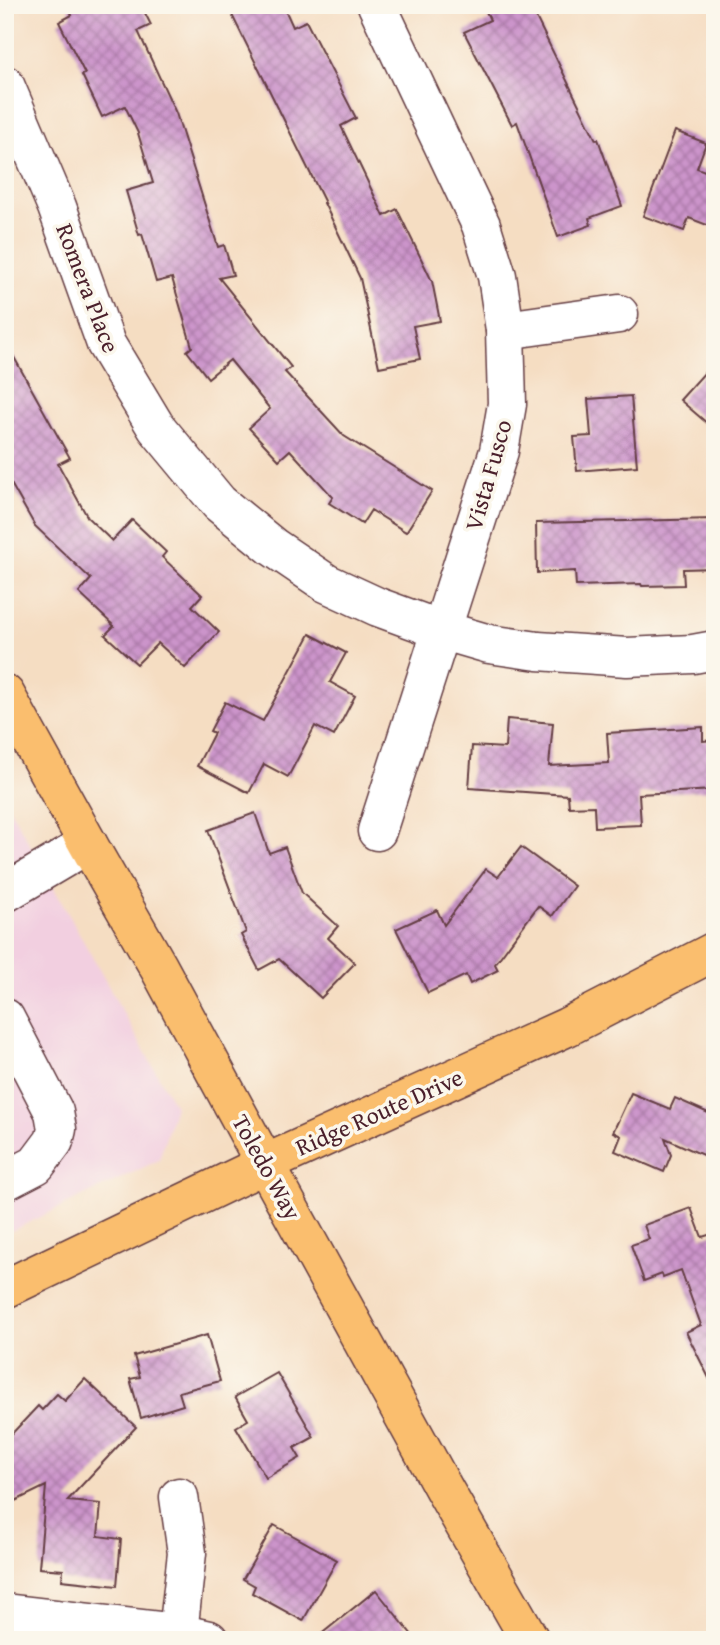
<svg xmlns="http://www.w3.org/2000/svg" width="720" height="1645" font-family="'Gentium Book Plus',serif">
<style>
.built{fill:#f2cfe0}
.building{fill:url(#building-cross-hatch)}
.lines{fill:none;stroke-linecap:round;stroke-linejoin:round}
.minor-casing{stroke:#643c42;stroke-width:41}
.major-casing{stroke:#643c42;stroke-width:41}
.minor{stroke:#fff;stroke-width:38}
.major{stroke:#fabe6e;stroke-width:38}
.labels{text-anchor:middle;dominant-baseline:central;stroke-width:7;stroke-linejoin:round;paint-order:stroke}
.street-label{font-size:24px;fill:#4a1f2b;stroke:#fbf7ec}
</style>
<defs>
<pattern id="building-cross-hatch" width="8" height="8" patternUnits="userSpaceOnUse" patternTransform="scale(1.75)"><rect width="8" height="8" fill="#cc94cb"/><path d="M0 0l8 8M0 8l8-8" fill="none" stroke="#a878a5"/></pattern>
</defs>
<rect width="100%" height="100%" fill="#fbf7ec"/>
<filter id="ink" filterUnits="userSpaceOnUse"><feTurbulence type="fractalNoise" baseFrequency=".0143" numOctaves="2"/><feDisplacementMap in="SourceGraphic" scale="14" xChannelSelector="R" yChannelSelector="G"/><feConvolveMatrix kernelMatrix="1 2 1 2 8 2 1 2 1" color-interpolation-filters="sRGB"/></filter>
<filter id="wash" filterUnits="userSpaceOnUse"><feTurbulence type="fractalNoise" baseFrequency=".00686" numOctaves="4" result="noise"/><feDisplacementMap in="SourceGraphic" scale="28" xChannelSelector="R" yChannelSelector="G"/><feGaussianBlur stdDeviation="1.57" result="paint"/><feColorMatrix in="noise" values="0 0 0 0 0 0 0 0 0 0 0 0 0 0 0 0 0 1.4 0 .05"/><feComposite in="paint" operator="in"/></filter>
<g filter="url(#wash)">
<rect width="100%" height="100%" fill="#f5ddc2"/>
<path class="built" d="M 5,800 L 175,1106 L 159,1160 L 5,1234 Z"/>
<g id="blocks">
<g class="building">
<path d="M 67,5 L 141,5 L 151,25 L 138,31 L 176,113 L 218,247 L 224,245 L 233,275 L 219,278 L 291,367 L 285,372 L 344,436 L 432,491 L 406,532 L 371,510 L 362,524 L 329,503 L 333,497 L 290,450 L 279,460 L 249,428 L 270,409 L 230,360 L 208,378 L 187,351 L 192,347 L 172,278 L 156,282 L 142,234 L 139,235 L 126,191 L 153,183 L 138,133 L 125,106 L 102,117 L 82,75 L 85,74 L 59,22 L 72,15 Z"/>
<path d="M 253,5 L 283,5 L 293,27 L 306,21 L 356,118 L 341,126 L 384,216 L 397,209 L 432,281 L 440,321 L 413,326 L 420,359 L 379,367 L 360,278 L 324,203 L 325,203 L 232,15 Z"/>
<path d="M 483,5 L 530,5 L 596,140 L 598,139 L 622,206 L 589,218 L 591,225 L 558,237 L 517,122 L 512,125 L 464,32 L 490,20 Z"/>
<path d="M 675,131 L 706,143 L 697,168 L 715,175 L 715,228 L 689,218 L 684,231 L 643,216 Z"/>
<path d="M 5,341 L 70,458 L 58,464 L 88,518 L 112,541 L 132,520 L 166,552 L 162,557 L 202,595 L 192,606 L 219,632 L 185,668 L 158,643 L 137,664 L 105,635 L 114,626 L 79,593 L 91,579 L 35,526 L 5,473 Z"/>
<path d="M 715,361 L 715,430 L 680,400 Z"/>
<path d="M 631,396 L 637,466 L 577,471 L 574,437 L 591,436 L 588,399 Z"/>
<path d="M 715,519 L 715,568 L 683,569 L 684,585 L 642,586 L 641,584 L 576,586 L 575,571 L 537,573 L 536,523 Z"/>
<path d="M 310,634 L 346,653 L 330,682 L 355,696 L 334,736 L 315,726 L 288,777 L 264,764 L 249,793 L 197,766 L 214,733 L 210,731 L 225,702 L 263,721 Z"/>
<path d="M 507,719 L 553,723 L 549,766 L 609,763 L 607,733 L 703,727 L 703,741 L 715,740 L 715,790 L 639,794 L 641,825 L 595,827 L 594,806 L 569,807 L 568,795 L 469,788 L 472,746 L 505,748 Z"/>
<path d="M 255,813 L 269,853 L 285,847 L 302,893 L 338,926 L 328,938 L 355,963 L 321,998 L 279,959 L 259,970 L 241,935 L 246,932 L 208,830 Z"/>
<path d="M 521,847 L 574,886 L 552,916 L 538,906 L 495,964 L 498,970 L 470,984 L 466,975 L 428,993 L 396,929 L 437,910 L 444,925 L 486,869 L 498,877 Z"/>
<path d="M 631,1093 L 670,1109 L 675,1098 L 715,1116 L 715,1140 L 707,1157 L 665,1138 L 671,1155 L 664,1172 L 615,1151 L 621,1136 L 613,1132 Z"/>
<path d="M 691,1208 L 702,1237 L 715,1233 L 715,1390 L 686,1332 L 701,1325 L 681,1270 L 663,1277 L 662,1274 L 644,1281 L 631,1245 L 649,1239 L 644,1225 Z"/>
<path d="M 207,1335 L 220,1381 L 179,1392 L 183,1405 L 141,1418 L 130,1379 L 140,1377 L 134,1356 Z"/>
<path d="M 277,1373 L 314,1437 L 294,1448 L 300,1458 L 266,1478 L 236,1427 L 248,1420 L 235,1397 Z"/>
<path d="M 85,1379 L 136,1427 L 67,1501 L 101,1504 L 98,1536 L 121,1539 L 117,1586 L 62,1580 L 63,1570 L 39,1568 L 46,1486 L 5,1506 L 5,1441 L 38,1406 L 42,1410 L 57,1394 L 65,1401 Z"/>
<path d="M 274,1525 L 337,1560 L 303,1621 L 252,1593 L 255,1586 L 243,1579 Z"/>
<path d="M 376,1590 L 416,1640 L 314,1640 Z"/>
</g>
</g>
</g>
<g filter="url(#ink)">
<use href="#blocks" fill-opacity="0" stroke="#643c42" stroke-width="2"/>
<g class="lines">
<defs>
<g id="minor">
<path d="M 377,5 L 481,225 L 497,276 L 505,330 L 507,404 L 499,451 L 377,831"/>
<path d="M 5,85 L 57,207 L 106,344 L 156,427 L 219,503 L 273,547 L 326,583 L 378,607 L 441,630 L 489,644 L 538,651 L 627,657 L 693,654 L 715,650"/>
<path d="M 505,330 L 619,314"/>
<path d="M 5,893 L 88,844"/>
<path d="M 5,1018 L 54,1112 L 57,1129 L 54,1141 L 36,1165 L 5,1181"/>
<path d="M 5,1613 L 178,1633 L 209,1640"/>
<path d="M 178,1633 L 187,1553 L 179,1497"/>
</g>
<g id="major">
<path d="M 5,694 L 88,844 L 159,968 L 265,1164 L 445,1491 L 530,1640"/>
<path d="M 5,1289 L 265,1164 L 567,1027 L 715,951"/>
</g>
</defs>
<use href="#minor" class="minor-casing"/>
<use href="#major" class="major-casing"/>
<use href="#minor" class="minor"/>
<use href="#major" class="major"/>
</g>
</g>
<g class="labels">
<g class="street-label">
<text transform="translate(88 288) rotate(69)">Romera Place</text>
<text transform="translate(488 475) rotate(-74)">Vista Fusco</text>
<text transform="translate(379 1112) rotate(-24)">Ridge Route Drive</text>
<text transform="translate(267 1167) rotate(61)">Toledo Way</text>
</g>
</g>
<rect width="720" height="1645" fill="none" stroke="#fbf7ec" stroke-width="28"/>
</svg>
